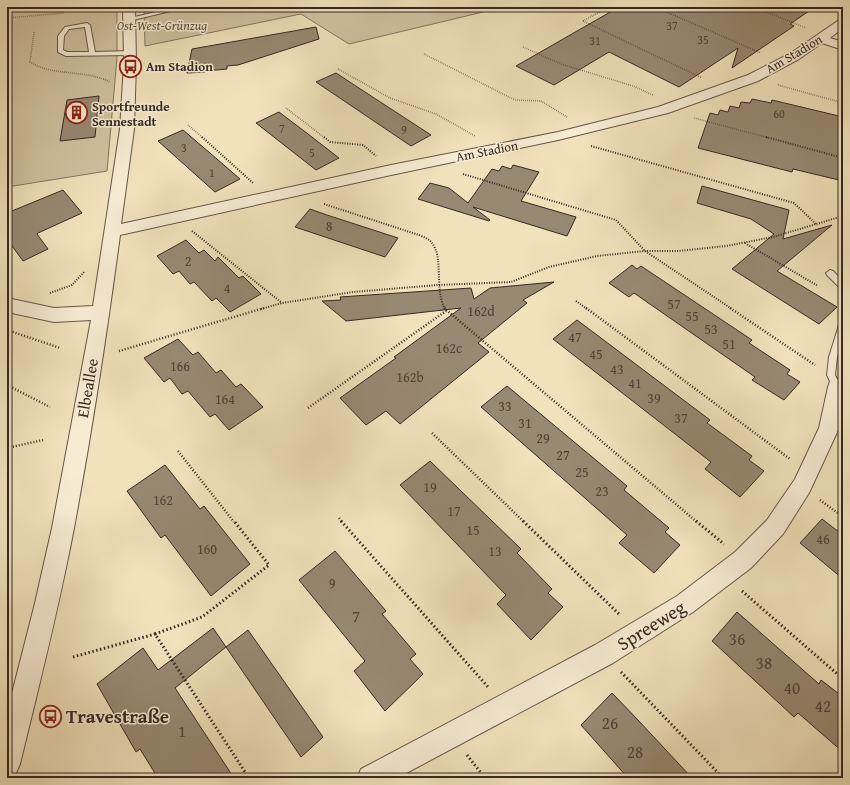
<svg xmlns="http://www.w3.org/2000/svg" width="850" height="785" font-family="'Gentium Book Plus',serif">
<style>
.green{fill:#d2c3a2;stroke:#847662}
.building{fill:#988972;stroke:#362922}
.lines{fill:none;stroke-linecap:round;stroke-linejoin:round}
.service-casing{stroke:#655748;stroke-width:2}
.minor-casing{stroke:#655748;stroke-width:2}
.path-far3{stroke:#362922;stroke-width:1.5;stroke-dasharray:0.5 1.5;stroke-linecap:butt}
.path-far2{stroke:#362922;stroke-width:2;stroke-dasharray:1 1.5;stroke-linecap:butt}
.path-far1{stroke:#362922;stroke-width:2.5;stroke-dasharray:1 2;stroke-linecap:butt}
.path{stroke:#362922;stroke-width:3;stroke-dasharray:1.5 2.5;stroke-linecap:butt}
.service{fill:#f7ecd3;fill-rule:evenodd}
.minor{fill:#f7ecd3;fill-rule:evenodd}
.labels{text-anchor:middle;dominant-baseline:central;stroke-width:3;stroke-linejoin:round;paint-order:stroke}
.far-number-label{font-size:12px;fill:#4e4136}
.far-park-label{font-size:13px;font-style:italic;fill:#5d5042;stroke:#f7ecd3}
.far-street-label{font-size:13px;fill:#362922;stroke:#f7ecd3}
.far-poi-label{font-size:13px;font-weight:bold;fill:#362922;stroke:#f7ecd3;text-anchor:start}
.number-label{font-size:14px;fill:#4e4136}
.street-label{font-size:16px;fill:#362922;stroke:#f7ecd3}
.near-number-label{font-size:17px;fill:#4e4136}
.near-street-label{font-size:19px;fill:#362922;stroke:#f7ecd3}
.near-poi-label{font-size:19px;font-weight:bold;fill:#362922;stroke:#f7ecd3;text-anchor:start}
</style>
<rect width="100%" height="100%" fill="#f2e2bc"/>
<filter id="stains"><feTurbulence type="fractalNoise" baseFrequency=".005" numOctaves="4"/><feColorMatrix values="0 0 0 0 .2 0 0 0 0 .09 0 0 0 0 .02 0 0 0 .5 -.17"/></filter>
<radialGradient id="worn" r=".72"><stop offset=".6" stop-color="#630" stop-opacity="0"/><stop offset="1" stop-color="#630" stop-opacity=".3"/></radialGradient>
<g class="green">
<path d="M 7,7 L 117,7 L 117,58 L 107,171 L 7,187 Z"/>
<path d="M 144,7 L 504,7 L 349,44 L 301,14 L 145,46 Z"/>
</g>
<g class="building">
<path d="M 619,7 L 815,7 L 790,24 L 794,26 L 732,68 L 738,48 L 679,87 L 609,52 L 554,85 L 516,66 Z"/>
<path d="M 316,27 L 319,39 L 238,65 L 227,66 L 227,69 L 206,71 L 205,72 L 187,73 L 192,49 Z"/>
<path d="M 336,73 L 365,92 L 431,135 L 411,146 L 316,82 Z"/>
<path d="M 99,96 L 95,137 L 60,141 L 67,100 Z"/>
<path d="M 752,99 L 771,103 L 772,100 L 843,117 L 843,181 L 793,169 L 792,172 L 698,148 L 710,113 L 718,115 L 720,110 L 728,112 L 730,106 L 739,108 L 741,102 L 750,103 Z"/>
<path d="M 279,112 L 308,134 L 339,158 L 316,170 L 256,123 Z"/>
<path d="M 183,130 L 210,153 L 240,179 L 215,192 L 158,141 Z"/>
<path d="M 513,165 L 539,172 L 521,201 L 576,217 L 567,236 L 473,207 L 490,220 L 489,221 L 418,199 L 430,183 L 449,188 L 468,203 L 492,169 L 499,171 L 502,166 L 511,169 Z"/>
<path d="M 702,186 L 789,210 L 783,239 L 832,225 L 777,271 L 837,307 L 819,324 L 732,269 L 774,234 L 751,219 L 697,203 Z"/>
<path d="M 63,190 L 82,213 L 38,233 L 37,234 L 48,249 L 23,261 L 7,239 L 7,213 Z"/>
<path d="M 310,209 L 327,215 L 398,238 L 385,257 L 295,227 Z"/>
<path d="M 186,240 L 199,253 L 204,250 L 215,261 L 218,257 L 239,278 L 243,276 L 261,294 L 230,312 L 216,298 L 212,301 L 194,282 L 190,284 L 179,271 L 173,274 L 157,256 Z"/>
<path d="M 632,265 L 637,269 L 641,266 L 752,340 L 749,343 L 790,370 L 787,374 L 800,382 L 784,400 L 752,380 L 755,377 L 634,293 L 629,297 L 609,283 Z"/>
<path d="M 554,282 L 523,300 L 527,303 L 478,343 L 489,352 L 400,424 L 386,411 L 366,425 L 340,398 L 396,358 L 394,357 L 461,308 L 346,321 L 322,301 L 341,300 L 340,297 L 471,288 L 474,299 L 490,288 Z"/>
<path d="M 577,320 L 710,420 L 707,423 L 752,456 L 749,460 L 764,471 L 740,497 L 705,469 L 711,462 L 553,339 Z"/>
<path d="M 178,339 L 193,355 L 198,352 L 216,373 L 221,370 L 236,387 L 241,384 L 263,407 L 229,430 L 215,414 L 210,417 L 188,391 L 182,394 L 170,378 L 164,382 L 144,358 Z"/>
<path d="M 507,386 L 627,486 L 624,490 L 669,528 L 665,532 L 680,545 L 654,573 L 619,543 L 627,535 L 481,407 Z"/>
<path d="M 430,461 L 521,549 L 517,553 L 552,589 L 548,593 L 563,607 L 531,640 L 497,604 L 506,595 L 400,485 Z"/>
<path d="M 165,465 L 200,509 L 204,506 L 250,564 L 211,596 L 165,535 L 161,538 L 127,491 Z"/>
<path d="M 822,519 L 843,535 L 843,579 L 800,543 Z"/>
<path d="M 335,551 L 386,611 L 382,614 L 416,654 L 410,659 L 423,674 L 385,711 L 354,671 L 365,661 L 299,580 Z"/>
<path d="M 737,612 L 819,684 L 821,680 L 843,697 L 843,752 L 798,713 L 794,717 L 712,641 Z"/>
<path d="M 213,628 L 226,647 L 175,688 L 234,778 L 158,778 L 140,749 L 136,752 L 97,684 L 143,648 L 158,670 Z"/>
<path d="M 248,630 L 323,737 L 301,757 L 226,647 Z"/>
<path d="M 612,693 L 638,720 L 692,778 L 628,778 L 581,725 Z"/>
</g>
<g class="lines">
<defs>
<g id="service">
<path d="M 177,7 L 187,7 L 129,21 L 126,19 Z"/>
<path d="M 87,23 L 90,25 L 95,52 L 130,51 L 133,53 L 130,55 L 66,56 L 58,52 L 58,36 L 65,27 ZM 85,27 L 89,52 L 67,52 L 63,50 L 64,36 L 69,29 Z"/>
<path d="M 830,270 L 833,271 L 843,281 L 843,289 L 840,288 L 827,275 L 826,273 Z"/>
<path d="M 843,322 L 843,339 L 837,357 L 835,375 L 841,387 L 840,390 L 834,390 L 827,375 L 829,357 L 839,325 Z"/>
</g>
<g id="minor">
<path d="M 123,7 L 135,7 L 136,63 L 134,129 L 121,224 L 391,165 L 558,132 L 658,107 L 748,75 L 791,53 L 839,20 L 843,18 L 843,28 L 830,38 L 843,42 L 843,50 L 822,43 L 799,59 L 758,81 L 668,113 L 558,140 L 391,175 L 120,235 C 107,333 92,431 74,528 C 59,607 39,686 20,764 L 16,773 L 7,777 L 7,713 L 35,603 L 52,528 L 91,320 L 54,322 L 7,312 L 7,298 L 54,308 L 93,306 L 120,129 L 124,63 Z"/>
<path d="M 837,379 L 843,381 L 843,406 L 839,428 L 809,493 L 783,534 L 751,568 L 693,612 L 613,663 L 397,778 L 357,778 L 361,769 L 595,645 L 677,596 L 735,552 L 767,520 L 795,479 L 819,428 L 828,387 L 830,381 Z"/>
</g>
</defs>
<use href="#service" class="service-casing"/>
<use href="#minor" class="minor-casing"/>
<g class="path-far3">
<path d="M 655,7 L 761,53"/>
<path d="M 754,7 L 806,28"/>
<path d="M 90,11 L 111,8"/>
<path d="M 7,18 L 64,13"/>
<path d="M 583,21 L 702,78"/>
<path d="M 583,21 L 609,7"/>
<path d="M 34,32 L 30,62 C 54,77 85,69 110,82"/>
<path d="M 523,47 L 561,64 L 633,86 L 653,95"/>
<path d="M 424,54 L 515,100 L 541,101 L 567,117"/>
<path d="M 338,69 L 390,98 L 436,114 L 475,136"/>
<path d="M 778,85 L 843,103"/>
<path d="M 286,108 L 325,138"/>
<path d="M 694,118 L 769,138"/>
<path d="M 188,125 L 203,138"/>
</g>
<g class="path-far2">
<path d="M 202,137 L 253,183"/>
<path d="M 324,137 L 330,142 L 363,145 L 376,156"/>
<path d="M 766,137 L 843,158"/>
<path d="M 591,146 L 794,203 L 817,225"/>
<path d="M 463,174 L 616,220 L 645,251 L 732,309"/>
<path d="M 324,204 L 419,235 C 424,237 429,239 432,243 C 444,258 434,289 445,309"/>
<path d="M 192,231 L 282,303"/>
<path d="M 745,243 L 818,286"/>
<path d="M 50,293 L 72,285 L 84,272"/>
<path d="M 576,301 L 587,309"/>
<path d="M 261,309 L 282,303 L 353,292 L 438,285 L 511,282 L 549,267 L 597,256 L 645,251 L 678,251 L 726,246 L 773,237 L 843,216"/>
</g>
<g class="path-far1">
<path d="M 444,308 L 697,522"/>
<path d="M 586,308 L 790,459"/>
<path d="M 730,308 L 815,365"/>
<path d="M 7,330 L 60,348"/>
<path d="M 119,351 L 264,308"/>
<path d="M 7,385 L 50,407"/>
<path d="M 308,408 L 446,311"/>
<path d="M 432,433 L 524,522"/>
<path d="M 7,448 L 43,440"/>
<path d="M 178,451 L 234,522"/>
<path d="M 820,500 L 843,517"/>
<path d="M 339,518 L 342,522"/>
</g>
<g class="path">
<path d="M 341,521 L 488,687"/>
<path d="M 523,521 L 620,615"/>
<path d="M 696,521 L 724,544"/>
<path d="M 742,591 L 843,679"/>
<path d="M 155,634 L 202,617 L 269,565 L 234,521"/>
<path d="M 73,657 L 155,634 L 249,778"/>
<path d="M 621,672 L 723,778"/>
<path d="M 467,755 L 485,778"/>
</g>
<use href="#service" class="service"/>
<use href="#minor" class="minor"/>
</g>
<defs>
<symbol id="bus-ring" viewBox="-11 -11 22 22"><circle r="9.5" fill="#f7ecd3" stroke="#8f2418" stroke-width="1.5"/><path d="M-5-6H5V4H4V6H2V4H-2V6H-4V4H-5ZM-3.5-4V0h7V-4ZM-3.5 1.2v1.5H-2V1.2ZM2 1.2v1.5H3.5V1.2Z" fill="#8f2418"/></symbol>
<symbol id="building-ring" viewBox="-11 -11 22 22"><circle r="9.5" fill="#f7ecd3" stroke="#8f2418" stroke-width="1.5"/><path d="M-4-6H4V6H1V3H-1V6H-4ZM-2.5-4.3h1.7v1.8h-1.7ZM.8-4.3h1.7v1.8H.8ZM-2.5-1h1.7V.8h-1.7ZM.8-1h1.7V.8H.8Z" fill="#8f2418"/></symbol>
</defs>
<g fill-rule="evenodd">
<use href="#bus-ring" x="118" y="54" width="25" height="25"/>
<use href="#building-ring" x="64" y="100" width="25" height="25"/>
<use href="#bus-ring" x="38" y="704" width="25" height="25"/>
</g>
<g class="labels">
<g class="far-number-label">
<text x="672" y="25">37</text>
<text x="703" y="39">35</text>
<text x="595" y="40">31</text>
<text x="779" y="113">60</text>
<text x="282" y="128">7</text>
<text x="404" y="129">9</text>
<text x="184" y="147">3</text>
<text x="312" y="152">5</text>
<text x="212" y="172">1</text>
</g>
<g class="far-park-label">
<text x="162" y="25">Ost-West-Grünzug</text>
</g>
<g class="far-street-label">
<text transform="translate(794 54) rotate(-31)">Am Stadion</text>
<text transform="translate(487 151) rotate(-11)">Am Stadion</text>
</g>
<g class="far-poi-label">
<text x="146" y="66">Am Stadion</text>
<text x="92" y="106">Sportfreunde<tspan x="92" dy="15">Sennestadt</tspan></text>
</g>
<g class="number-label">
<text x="329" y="226">8</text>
<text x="188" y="261">2</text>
<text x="227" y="288">4</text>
<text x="674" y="304">57</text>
<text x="481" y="311">162d</text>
<text x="692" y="316">55</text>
<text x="711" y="329">53</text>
<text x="575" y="337">47</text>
<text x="729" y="344">51</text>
<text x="449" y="348">162c</text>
<text x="596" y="354">45</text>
<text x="180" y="366">166</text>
<text x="617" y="369">43</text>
<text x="410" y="377">162b</text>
<text x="635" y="383">41</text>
<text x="654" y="398">39</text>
<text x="225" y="399">164</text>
<text x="505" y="406">33</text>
<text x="681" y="418">37</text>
<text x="525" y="423">31</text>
<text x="543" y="438">29</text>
<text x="563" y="455">27</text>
<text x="582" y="472">25</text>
<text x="430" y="487">19</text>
<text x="602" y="491">23</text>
<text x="163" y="500">162</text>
<text x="454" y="511">17</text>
<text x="473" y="530">15</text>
<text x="823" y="539">46</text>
<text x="207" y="549">160</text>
<text x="495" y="551">13</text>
<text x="332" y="583">9</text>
</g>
<g class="street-label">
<text transform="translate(87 388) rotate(-80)">Elbeallee</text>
</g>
<g class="near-number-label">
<text x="356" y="615">7</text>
<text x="737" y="638">36</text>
<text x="764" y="662">38</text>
<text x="792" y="687">40</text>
<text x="823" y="705">42</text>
<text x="610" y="722">26</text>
<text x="182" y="730">1</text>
<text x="635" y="751">28</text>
</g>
<g class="near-street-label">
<text transform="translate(651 625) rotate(-32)">Spreeweg</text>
</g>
<g class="near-poi-label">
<text x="66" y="716">Travestraße</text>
</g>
</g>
<rect width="850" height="785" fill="none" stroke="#f2e2bc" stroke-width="24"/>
<rect x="8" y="8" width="834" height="769" fill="none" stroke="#362922" stroke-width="2"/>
<rect x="12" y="12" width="826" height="761" fill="none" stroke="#362922"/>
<rect width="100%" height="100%" filter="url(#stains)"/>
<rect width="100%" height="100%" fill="url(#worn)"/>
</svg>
